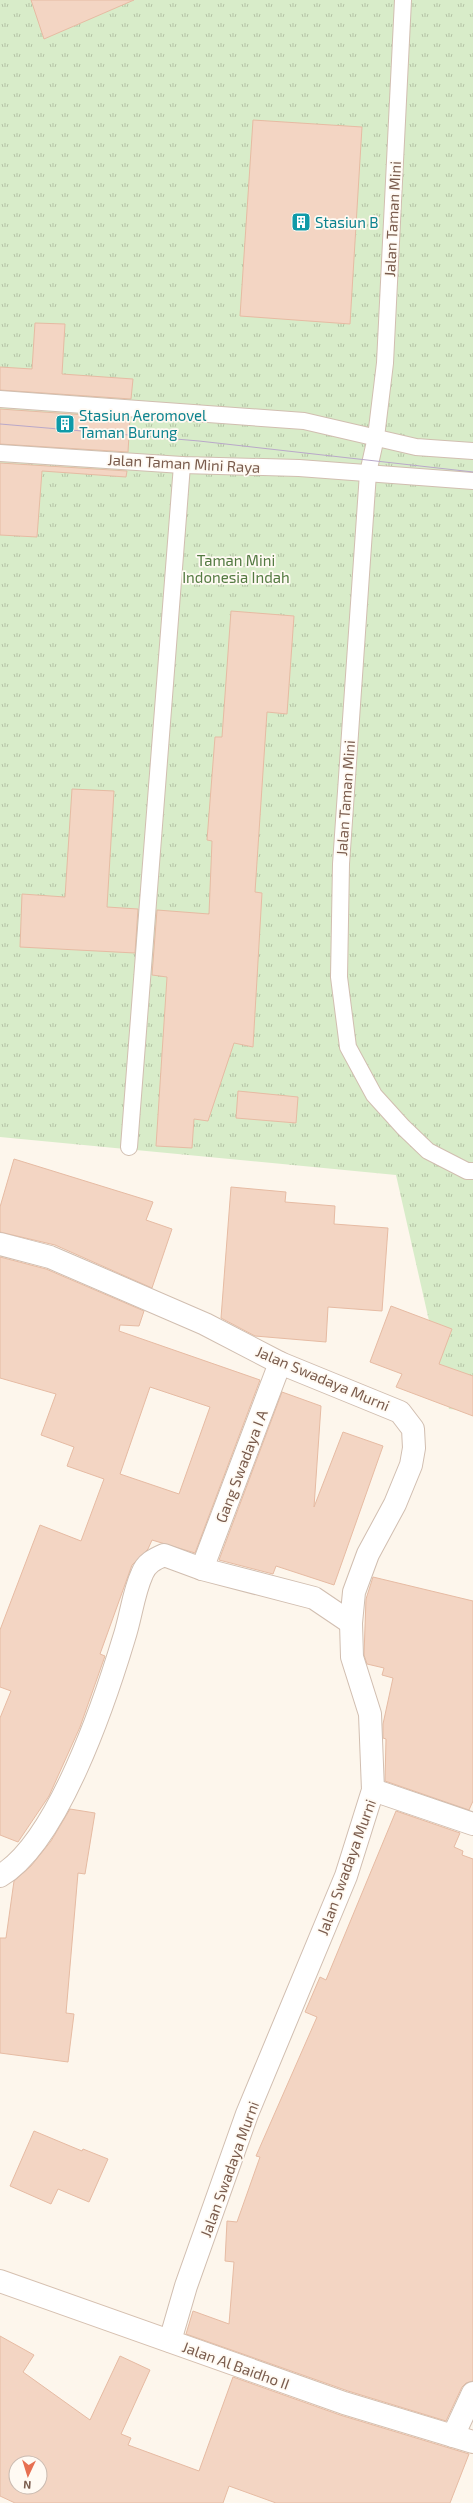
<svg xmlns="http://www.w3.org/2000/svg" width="473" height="2503" font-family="'Exo 2',sans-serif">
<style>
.park{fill:url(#park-tufts)}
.building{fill:#f3d5c3;stroke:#e6bba3;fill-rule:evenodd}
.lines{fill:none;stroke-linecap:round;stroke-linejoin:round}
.lane-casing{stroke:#d1beb0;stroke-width:18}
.street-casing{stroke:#d1beb0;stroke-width:24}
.secondary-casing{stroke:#d6c0b0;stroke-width:24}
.lane{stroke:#fff;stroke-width:16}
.street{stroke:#fff;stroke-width:22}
.secondary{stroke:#fff;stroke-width:22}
.tram{stroke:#b9a8c9;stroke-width:1}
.labels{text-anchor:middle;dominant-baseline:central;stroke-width:3.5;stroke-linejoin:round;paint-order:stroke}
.street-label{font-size:15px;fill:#7a5c4d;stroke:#fffaf3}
.culture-label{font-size:15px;fill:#0d838f;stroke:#fffaf3;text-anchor:start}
.park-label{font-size:15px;fill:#537a41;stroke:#fffaf3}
</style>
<defs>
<pattern id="park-tufts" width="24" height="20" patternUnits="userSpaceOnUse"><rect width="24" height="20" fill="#d8ecc9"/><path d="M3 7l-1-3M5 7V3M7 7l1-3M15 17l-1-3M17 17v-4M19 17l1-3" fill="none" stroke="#b4c2a5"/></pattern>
</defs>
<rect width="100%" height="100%" fill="#fdf6ec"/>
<path class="park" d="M 0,0 L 473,0 L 473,1411 L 449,1409 L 396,1175 L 0,1137 Z"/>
<g class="building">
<path d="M 31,0 L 134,0 L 44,39 Z"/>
<path d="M 253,120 L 362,127 L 350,324 L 240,316 Z"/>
<path d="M 35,323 L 65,324 L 62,374 L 133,379 L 131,399 L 0,390 L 0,367 L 32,369 Z"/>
<path d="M 0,409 L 130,418 L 128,452 L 0,444 Z"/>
<path d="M 0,463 L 127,471 L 126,477 L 42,471 L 37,537 L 0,535 Z"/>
<path d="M 231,611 L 294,616 L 287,714 L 267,712 L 255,892 L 262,893 L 253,1047 L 234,1043 L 208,1121 L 194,1119 L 192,1148 L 156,1146 L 167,977 L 152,975 L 157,910 L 209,914 L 212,841 L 207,840 L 215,737 L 222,737 Z"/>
<path d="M 72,789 L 114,791 L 107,907 L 138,909 L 135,953 L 20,947 L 22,894 L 65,897 Z"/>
<path d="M 238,1091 L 298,1097 L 296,1123 L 236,1118 Z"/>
<path d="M 14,1159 L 153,1202 L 146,1220 L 172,1229 L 152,1288 L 55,1245 L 0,1232 L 0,1207 Z"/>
<path d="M 231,1187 L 286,1192 L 285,1202 L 335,1206 L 334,1224 L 388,1228 L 382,1311 L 328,1307 L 326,1342 L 255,1336 L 221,1318 Z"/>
<path d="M 0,1257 L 46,1269 L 144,1311 L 139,1326 L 120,1325 L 119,1331 L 260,1380 L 195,1553 L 152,1540 L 148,1549 L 132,1565 L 100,1654 L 105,1656 L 80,1727 L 49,1796 L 18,1842 L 0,1835 L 0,1718 L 11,1691 L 0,1687 L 0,1630 L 40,1525 L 81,1541 L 104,1479 L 67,1466 L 74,1447 L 41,1435 L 56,1394 L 0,1378 ZM 150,1387 L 210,1407 L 179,1494 L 120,1474 Z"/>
<path d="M 391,1306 L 452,1329 L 439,1364 L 473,1376 L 473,1416 L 396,1387 L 402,1374 L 370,1362 Z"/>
<path d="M 282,1392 L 321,1406 L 314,1507 L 343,1432 L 383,1446 L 334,1585 L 276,1566 L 273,1574 L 219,1560 Z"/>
<path d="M 373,1577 L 473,1601 L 473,1801 L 469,1810 L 385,1781 L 386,1739 L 383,1738 L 383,1724 L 393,1678 L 382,1675 L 384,1668 L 367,1664 L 364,1655 L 366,1599 Z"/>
<path d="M 70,1809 L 95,1813 L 85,1874 L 78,1873 L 66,2013 L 74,2014 L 68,2062 L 0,2053 L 0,1938 L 6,1938 L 14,1881 L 31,1866 L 51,1841 Z"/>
<path d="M 396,1811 L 460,1833 L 454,1847 L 463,1851 L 462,1855 L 473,1859 L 473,2381 L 466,2383 L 462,2387 L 446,2421 L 348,2391 L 186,2334 L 193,2311 L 229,2324 L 234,2262 L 225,2261 L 227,2221 L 237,2222 L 260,2157 L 256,2156 L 317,2017 L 305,2012 L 320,1977 L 326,1980 Z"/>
<path d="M 34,2131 L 82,2151 L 83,2149 L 108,2159 L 89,2202 L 58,2189 L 51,2204 L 10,2186 Z"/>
<path d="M 0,2336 L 34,2355 L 23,2372 L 90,2420 L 120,2356 L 150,2370 L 121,2434 L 131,2438 L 128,2445 L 199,2471 L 233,2377 L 340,2415 L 469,2454 L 450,2503 L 276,2503 L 229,2486 L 223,2503 L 15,2503 L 0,2496 ZM 16,2463 L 40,2463 L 40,2487 L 16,2487 Z"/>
</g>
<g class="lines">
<defs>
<g id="lane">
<path d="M 403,0 L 385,363 L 376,437 L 368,473 L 341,864 L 339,977 L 348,1047 L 374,1095 L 403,1127 L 428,1151 L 467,1171 L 473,1171"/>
<path d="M 0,399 L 304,421 L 416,447 L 473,451"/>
<path d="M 0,453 L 182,465 L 299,468 L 473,481"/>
<path d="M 129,1147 L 182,465"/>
</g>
<g id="street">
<path d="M 0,1244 L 50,1257 L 205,1324 L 280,1363 L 400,1412 L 413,1429 L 414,1448 L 411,1465 L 395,1504 L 368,1554 L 354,1592 L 351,1623 L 352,1657 L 370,1714 L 373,1790 L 346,1876 L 247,2114 L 186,2286 L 170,2341"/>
<path d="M 202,1569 L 280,1363"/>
<path d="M 373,1790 L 473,1824"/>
<path d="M 0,1876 C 58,1842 105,1701 124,1638 C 131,1617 133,1594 142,1574 C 146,1563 155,1559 164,1555 L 202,1569 L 314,1598 L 351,1623"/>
<path d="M 453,2436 L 473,2393"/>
</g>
<path id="secondary" d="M 0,2281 L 344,2403 L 473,2442"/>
</defs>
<use href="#lane" class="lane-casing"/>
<use href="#street" class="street-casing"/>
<use href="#secondary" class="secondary-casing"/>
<use href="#lane" class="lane"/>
<use href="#street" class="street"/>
<use href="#secondary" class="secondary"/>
<path class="tram" d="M 0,424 L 199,441 L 473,472"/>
</g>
<defs>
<symbol id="building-square" viewBox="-11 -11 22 22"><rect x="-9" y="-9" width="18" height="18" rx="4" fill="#0f9aa8" stroke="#fffaf3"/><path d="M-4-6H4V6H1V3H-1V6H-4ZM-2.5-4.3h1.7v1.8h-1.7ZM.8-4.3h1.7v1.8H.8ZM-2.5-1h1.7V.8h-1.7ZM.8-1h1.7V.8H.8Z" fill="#fff"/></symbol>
</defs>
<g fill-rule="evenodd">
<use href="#building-square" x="290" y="211" width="22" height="22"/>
<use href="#building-square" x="54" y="413" width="22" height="22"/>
</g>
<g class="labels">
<g class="street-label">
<text transform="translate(392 219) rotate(-87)">Jalan Taman Mini</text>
<text transform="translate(184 463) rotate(3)">Jalan Taman Mini Raya</text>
<text transform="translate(345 798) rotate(-86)">Jalan Taman Mini</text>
<text transform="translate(323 1378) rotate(23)">Jalan Swadaya Murni</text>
<text transform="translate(241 1466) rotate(-69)">Gang Swadaya I A</text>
<text transform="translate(346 1867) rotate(-70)">Jalan Swadaya Murni</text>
<text transform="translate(229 2169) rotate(-70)">Jalan Swadaya Murni</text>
<text transform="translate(236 2365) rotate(20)">Jalan Al Baidho II</text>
</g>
<g class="culture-label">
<text x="315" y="222">Stasiun B</text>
<text x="79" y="415">Stasiun Aeromovel<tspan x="79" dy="17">Taman Burung</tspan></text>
</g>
<g class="park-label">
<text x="236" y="560">Taman Mini<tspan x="236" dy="17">Indonesia Indah</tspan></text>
</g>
</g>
<g transform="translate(28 2475) rotate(184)"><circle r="19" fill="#fffaf3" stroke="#cabbb1"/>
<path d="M0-3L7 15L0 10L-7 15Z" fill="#e76f51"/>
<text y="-6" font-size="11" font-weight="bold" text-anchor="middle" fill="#7a5c4d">N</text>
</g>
</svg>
